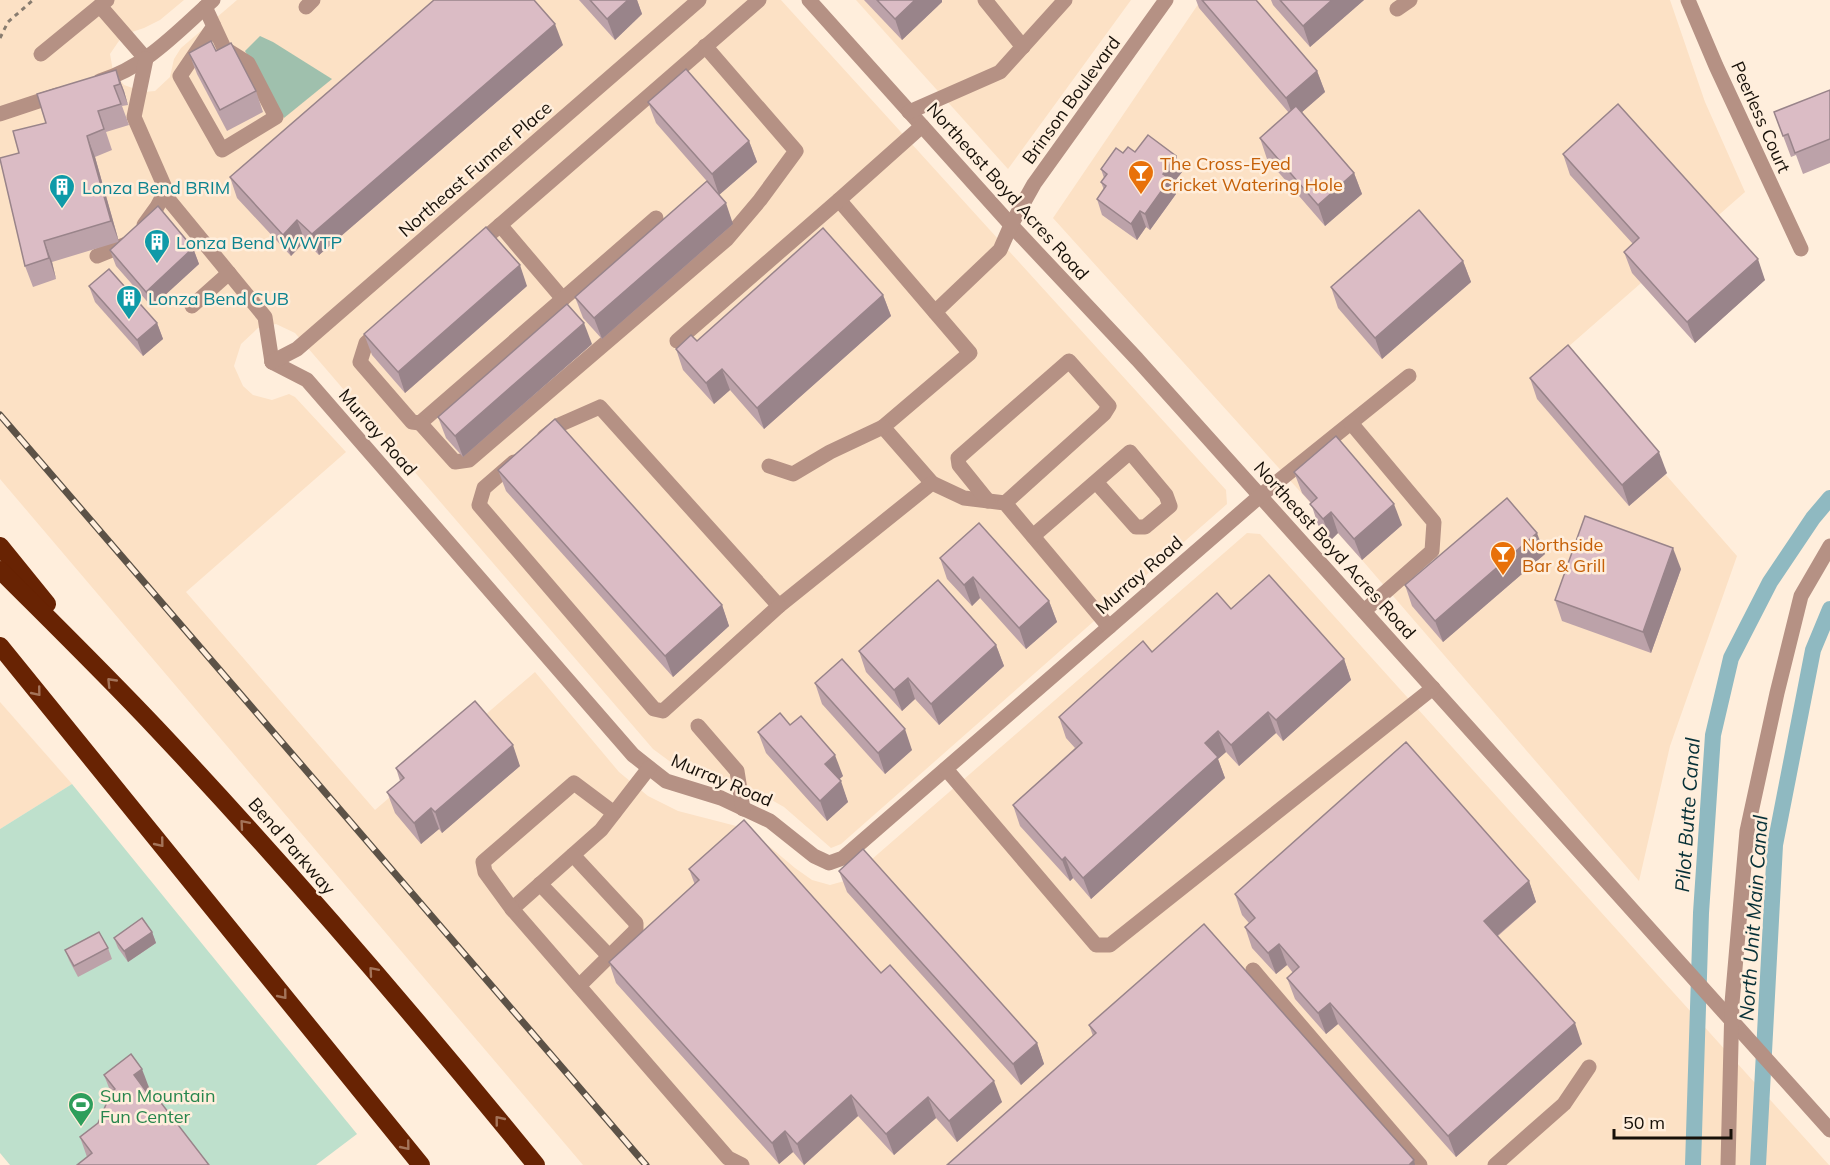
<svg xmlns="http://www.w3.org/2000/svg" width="1830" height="1165" font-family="Mulish,sans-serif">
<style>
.built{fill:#fce1c5}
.green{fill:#bee0cc}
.forest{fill:#9fc0ad}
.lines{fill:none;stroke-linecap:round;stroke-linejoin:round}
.canal{stroke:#8fb9c1;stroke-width:16}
.path{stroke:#887c6f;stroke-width:3;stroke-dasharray:4.5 4.5;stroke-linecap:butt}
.minor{stroke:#b59184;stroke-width:15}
.highway{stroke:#682303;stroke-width:18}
.rail-casing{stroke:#5c5247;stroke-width:7}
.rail{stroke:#ffeedc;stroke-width:4.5;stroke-dasharray:14;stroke-linecap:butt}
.wall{fill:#bca2a9}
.shaded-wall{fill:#99848a}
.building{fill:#dbbcc5;stroke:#99848a;stroke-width:1.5}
.oneway{stroke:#a4745a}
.labels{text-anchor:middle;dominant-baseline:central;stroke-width:5;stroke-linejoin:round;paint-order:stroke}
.street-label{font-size:18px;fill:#171008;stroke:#ffeedc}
.food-label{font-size:18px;fill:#c56008;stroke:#ffeedc;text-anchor:start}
.culture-label{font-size:18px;fill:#0d838f;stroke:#ffeedc;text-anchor:start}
.leisure-label{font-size:18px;fill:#27864d;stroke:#ffeedc;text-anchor:start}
.water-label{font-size:20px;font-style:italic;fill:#063037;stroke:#ffeedc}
</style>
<rect width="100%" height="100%" fill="#ffeedc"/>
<g class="built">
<path d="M 0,0 L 184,0 L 160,20 L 144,28 L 123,35 L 110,54 L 113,71 L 124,85 L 144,92 L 155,91 L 170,77 L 174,59 L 181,48 L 237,0 L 781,0 L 1226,490 L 1227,504 L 841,844 L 831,848 L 784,807 L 749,787 L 704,778 L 676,766 L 653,749 L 295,333 L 276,324 L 258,328 L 241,344 L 234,366 L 243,386 L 253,395 L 272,400 L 289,394 L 295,397 L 346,452 L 186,592 L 375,810 L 535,672 L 619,772 L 648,796 L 678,811 L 740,827 L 757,836 L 795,868 L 812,880 L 830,885 L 848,880 L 1247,533 L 1260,534 L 1829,1165 L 583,1165 L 0,479 Z"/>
<path d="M 856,0 L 1131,0 L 1008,169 Z"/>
<path d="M 1201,0 L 1670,0 L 1705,102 L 1745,192 L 1560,354 L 1737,556 L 1670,746 L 1639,881 L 1362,560 L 1053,218 Z"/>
<path d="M 0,702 L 72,784 L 0,829 Z"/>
</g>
<path class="green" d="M 72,784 L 357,1134 L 316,1165 L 10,1165 L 0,1153 L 0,829 Z"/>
<path class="forest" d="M 260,36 L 273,42 L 332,79 L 284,118 L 245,51 Z"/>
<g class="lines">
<g class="canal">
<path d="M 1693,1165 L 1701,913 L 1713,735 L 1731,658 L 1770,582 L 1813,518 L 1830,498"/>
<path d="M 1758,1165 L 1775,845 L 1813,650 L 1830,609"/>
</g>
<path class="path" d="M 0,38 L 8,22 L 33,0"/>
<g class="minor">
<path d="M 809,0 L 1011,225 L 1137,359 L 1830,1130"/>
<path d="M 985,0 L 1023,47"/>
<path d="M 1688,0 L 1716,66 L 1801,249"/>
<path d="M 100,6 L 146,59"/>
<path d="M 205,7 L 224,48 L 248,63 L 276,117 L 222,150 L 180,76 L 214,26"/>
<path d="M 306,7 L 313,0"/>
<path d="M 1397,9 L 1410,0"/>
<path d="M 41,54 L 107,0"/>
<path d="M 100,81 C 146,67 178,31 213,0"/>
<path d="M 909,112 L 1000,72 L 1065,0"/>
<path d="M 0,114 L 57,95"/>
<path d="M 164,194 L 265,317 L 272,362"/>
<path d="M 839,200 L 970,353 L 883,427 L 932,483"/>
<path d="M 144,225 L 157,207 L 166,190 L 134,117 L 146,59"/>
<path d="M 500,225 L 563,299"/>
<path d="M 476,246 L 759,0"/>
<path d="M 97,256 L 129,243"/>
<path d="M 192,306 L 229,273"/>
<path d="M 935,312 L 1000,250 L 1011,225 L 1034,184 L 1166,0"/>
<path d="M 381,329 L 366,343 L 360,362 L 412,422 L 420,423 L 656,218"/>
<path d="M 677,341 L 839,200 L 922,126"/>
<path d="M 272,362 L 307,380 L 633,755 L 666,781 L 721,798 L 770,821 L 814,856 L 829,863 L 843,858 L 1260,496 L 1409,376"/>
<path d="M 272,362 L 297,349 L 699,0"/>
<path d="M 420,423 L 455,462 L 469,460 L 727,239 L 760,200 L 796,151 L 705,46"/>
<path d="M 1351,423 L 1434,522 L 1432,551 L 1364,611"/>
<path d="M 544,437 L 559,425 L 600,407 L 779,606 L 932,483 L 964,498 L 1005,503 L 1109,627"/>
<path d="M 514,462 L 484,488 L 479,505 L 654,709 L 663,711 L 779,606"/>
<path d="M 769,466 L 793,474 L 830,452 L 883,427"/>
<path d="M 988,501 L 959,465 L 958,458 L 1069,361 L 1109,406 L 1104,414 L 1005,503"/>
<path d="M 1033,536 L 1130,452 L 1166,495 L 1170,506 L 1145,527 L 1136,527 L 1096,482"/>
<path d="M 698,726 L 737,771 L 743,809"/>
<path d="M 649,768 L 601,830 L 512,909 L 728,1158 L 742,1165"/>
<path d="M 946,769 L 1096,945 L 1110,945 L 1433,688"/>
<path d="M 573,855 L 636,923 L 636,930 L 579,986"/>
<path d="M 540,884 L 609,956"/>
<path d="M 512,909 L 485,872 L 483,862 L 574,783 L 614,813"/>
<path d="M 1253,970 L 1420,1165"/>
<path d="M 1495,1165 L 1564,1104 L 1589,1067"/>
<path d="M 1728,1165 L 1732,1003 L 1747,831 L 1777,693 L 1801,596 L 1830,546"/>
</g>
<g class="highway">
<path d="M 0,546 L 47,604"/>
<path d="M 0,570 C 52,622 105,674 156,728 C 288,868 414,1015 536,1165"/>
<path d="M 0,646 L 421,1165"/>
</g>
<defs>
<path id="rail" d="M 0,415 L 646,1165"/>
</defs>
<use href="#rail" class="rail-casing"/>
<use href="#rail" class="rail"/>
</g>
<g class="wall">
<path d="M 579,0 L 637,0 L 642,14 L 615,40 Z"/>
<path d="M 864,0 L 942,0 L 942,2 L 902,40 Z"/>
<path d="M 1196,0 L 1256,0 L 1317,71 L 1325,92 L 1302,112 L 1354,173 L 1362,194 L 1325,226 L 1267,159 L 1260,138 L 1289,113 L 1199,8 Z"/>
<path d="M 1271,0 L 1364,0 L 1310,47 L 1273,5 Z"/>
<path d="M 563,45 L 319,255 L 305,241 L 291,256 L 237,198 L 230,177 Z"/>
<path d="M 216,51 L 256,91 L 263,112 L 227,131 L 197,74 L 189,53 Z"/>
<path d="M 116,70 L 124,91 L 128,105 L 122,106 L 129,125 L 106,132 L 112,150 L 95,157 L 119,242 L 193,248 L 199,264 L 152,307 L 116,266 L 110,250 L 118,242 L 52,262 L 56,279 L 33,287 L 25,266 L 46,123 Z"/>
<path d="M 1830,90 L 1830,163 L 1803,174 L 1796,155 L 1791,157 L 1774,112 Z"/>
<path d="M 648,102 L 749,141 L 757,162 L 719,195 L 656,123 Z"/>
<path d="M 1135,152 L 1176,156 L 1182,172 L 1172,185 L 1176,194 L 1150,230 L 1146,227 L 1137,240 L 1102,215 L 1097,199 L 1104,190 L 1101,182 L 1104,178 L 1101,169 L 1123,153 Z"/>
<path d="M 1563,154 L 1765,280 L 1695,343 L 1632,273 L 1624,252 L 1633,244 L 1570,175 Z"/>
<path d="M 733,224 L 602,339 L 583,318 L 575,297 Z"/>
<path d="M 1463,261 L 1471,282 L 1382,359 L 1338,308 L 1331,287 Z"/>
<path d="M 89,286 L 157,323 L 163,339 L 143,356 L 95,302 Z"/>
<path d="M 527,286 L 405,393 L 372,355 L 364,334 Z"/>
<path d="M 883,295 L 891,316 L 764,429 L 730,390 L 714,404 L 683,370 L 676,349 Z"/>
<path d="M 592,344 L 463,457 L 446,438 L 438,417 Z"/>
<path d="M 1530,378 L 1667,473 L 1629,506 L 1537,399 Z"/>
<path d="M 498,470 L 722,605 L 729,626 L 673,677 L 506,491 Z"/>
<path d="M 1294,472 L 1402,525 L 1362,560 L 1338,533 L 1331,540 L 1318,525 L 1311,503 L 1302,493 Z"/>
<path d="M 1545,554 L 1443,642 L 1412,606 L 1405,585 Z"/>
<path d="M 940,558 L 1049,601 L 1057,622 L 1026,649 L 980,598 L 972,606 L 947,579 Z"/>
<path d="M 1681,569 L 1651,653 L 1562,621 L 1555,600 Z"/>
<path d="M 996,645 L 1004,666 L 939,725 L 915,699 L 902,711 L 866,672 L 859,651 Z"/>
<path d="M 1152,652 L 1344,659 L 1351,680 L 1283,741 L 1276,733 L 1239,766 L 1226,752 L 1218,759 L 1225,778 L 1091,899 L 1073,878 L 1070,881 L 1020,826 L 1013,805 L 1075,748 L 1066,738 L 1059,717 Z"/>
<path d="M 815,683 L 912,750 L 885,774 L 822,704 Z"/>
<path d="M 790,725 L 843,776 L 839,779 L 848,802 L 827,821 L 766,753 L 758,732 Z"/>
<path d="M 520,766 L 442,833 L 439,829 L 421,844 L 395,813 L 387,792 L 400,781 L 396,768 Z"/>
<path d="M 689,869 L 881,973 L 1002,1102 L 957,1142 L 936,1118 L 894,1155 L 858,1116 L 804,1165 L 793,1152 L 779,1164 L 616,983 L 609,962 L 695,885 Z"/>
<path d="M 839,871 L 1037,1043 L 1044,1064 L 1021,1085 L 847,892 Z"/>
<path d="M 1529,881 L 1536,902 L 1498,936 L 1582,1044 L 1456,1157 L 1338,1024 L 1326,1034 L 1295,999 L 1287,978 L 1293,973 L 1287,965 L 1276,974 L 1252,948 L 1245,927 L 1249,923 L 1242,915 L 1235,894 Z"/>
<path d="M 152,932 L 156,943 L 128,962 L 118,948 L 114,938 Z"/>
<path d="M 108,948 L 112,959 L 78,977 L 69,960 L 65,950 Z"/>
<path d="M 1089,1025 L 1415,1165 L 1093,1036 Z"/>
<path d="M 104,1075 L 150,1090 L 147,1092 L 209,1165 L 87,1157 L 80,1137 L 98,1123 L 111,1093 Z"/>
</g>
<g class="shaded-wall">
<path d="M 628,0 L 637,0 L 642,14 L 615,40 L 607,19 Z"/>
<path d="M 915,0 L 942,0 L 942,2 L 902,40 L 895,19 Z"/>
<path d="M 1332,0 L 1364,0 L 1310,47 L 1303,26 Z"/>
<path d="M 555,24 L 563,45 L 319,255 L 312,234 Z"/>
<path d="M 116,70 L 124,91 L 128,105 L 120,84 Z"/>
<path d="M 1317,71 L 1325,92 L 1294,119 L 1286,98 Z"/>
<path d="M 87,136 L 95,157 L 119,242 L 111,221 Z"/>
<path d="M 749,141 L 757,162 L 719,195 L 712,174 Z"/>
<path d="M 1176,156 L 1182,172 L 1172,185 L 1176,194 L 1150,230 L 1145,214 L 1163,174 Z"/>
<path d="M 1354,173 L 1362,194 L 1325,226 L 1318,205 Z"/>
<path d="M 726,203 L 733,224 L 602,339 L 594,318 Z"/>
<path d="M 1140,211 L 1146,227 L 1137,240 L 1131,224 Z"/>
<path d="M 297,220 L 305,241 L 291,256 L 283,235 Z"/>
<path d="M 44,241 L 52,262 L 56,279 L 49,258 Z"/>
<path d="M 193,248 L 199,264 L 152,307 L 146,292 Z"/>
<path d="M 1758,259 L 1765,280 L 1695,343 L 1687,322 Z"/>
<path d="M 1463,261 L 1471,282 L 1382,359 L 1375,338 Z"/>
<path d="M 520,265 L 527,286 L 405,393 L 398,372 Z"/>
<path d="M 883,295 L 891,316 L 764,429 L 757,408 Z"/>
<path d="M 157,323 L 163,339 L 143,356 L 137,340 Z"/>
<path d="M 584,323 L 592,344 L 463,457 L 455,436 Z"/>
<path d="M 722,369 L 730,390 L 714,404 L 706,383 Z"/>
<path d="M 1659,452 L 1667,473 L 1629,506 L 1622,485 Z"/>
<path d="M 1394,504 L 1402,525 L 1362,560 L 1354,539 Z"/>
<path d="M 1331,512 L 1338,533 L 1331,540 L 1323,519 Z"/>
<path d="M 1537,533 L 1545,554 L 1443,642 L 1435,621 Z"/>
<path d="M 1673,548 L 1681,569 L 1651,653 L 1643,632 Z"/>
<path d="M 973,577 L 980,598 L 972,606 L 964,585 Z"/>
<path d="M 1049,601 L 1057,622 L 1026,649 L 1019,628 Z"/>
<path d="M 722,605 L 729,626 L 673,677 L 665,656 Z"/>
<path d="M 996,645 L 1004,666 L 939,725 L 931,704 Z"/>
<path d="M 1344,659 L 1351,680 L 1283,741 L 1276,720 Z"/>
<path d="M 908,678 L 915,699 L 902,711 L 894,690 Z"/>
<path d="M 1268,712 L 1276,733 L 1239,766 L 1231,745 Z"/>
<path d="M 905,729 L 912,750 L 885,774 L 878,753 Z"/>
<path d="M 1218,731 L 1226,752 L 1218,759 L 1225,778 L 1091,899 L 1083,878 L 1205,743 Z"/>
<path d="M 513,745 L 520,766 L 442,833 L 435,812 Z"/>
<path d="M 835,755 L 843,776 L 833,785 L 825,764 Z"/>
<path d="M 841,781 L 848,802 L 827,821 L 820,801 Z"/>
<path d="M 431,808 L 439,829 L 421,844 L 414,823 Z"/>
<path d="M 1065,857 L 1073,878 L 1070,881 L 1062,860 Z"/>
<path d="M 1529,881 L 1536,902 L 1491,941 L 1484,921 Z"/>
<path d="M 152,932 L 156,943 L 128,962 L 124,951 Z"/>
<path d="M 1279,944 L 1287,965 L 1276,974 L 1268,953 Z"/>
<path d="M 1330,1003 L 1338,1024 L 1326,1034 L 1318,1013 Z"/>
<path d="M 1575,1023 L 1582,1044 L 1456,1157 L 1448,1136 Z"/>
<path d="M 1037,1043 L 1044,1064 L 1021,1085 L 1013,1064 Z"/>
<path d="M 142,1069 L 150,1090 L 141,1096 L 134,1075 Z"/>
<path d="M 994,1081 L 1002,1102 L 957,1142 L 949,1121 Z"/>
<path d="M 851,1095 L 858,1116 L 804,1165 L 797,1144 Z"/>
<path d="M 928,1097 L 936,1118 L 894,1155 L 886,1134 Z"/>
<path d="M 785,1131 L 793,1152 L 779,1164 L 772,1143 Z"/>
<path d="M 1414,1160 L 1415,1165 L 1409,1165 Z"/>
</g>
<g class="building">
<path d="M 434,0 L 534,0 L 555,24 L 312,234 L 297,220 L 283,235 L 230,177 Z"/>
<path d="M 590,0 L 628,0 L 607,19 Z"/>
<path d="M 877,0 L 915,0 L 895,19 Z"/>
<path d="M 1202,0 L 1256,0 L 1317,71 L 1286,98 Z"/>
<path d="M 1280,0 L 1332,0 L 1303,26 Z"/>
<path d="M 211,41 L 216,51 L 231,43 L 256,91 L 220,110 L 189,53 Z"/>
<path d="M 686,69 L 749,141 L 712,174 L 648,102 Z"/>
<path d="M 116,70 L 120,84 L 114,86 L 121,104 L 98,111 L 104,129 L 87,136 L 111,221 L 44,241 L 49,258 L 25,266 L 0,159 L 0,158 L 19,153 L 13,131 L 46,123 L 37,94 Z"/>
<path d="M 1830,90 L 1830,139 L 1795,153 L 1788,134 L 1783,136 L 1774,112 Z"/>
<path d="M 1618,104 L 1758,259 L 1687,322 L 1624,252 L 1639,238 L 1563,154 Z"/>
<path d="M 1296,106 L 1354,173 L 1318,205 L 1260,138 Z"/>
<path d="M 1148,135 L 1176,156 L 1163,174 L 1170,179 L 1145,214 L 1140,211 L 1131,224 L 1097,199 L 1106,186 L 1101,182 L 1107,174 L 1101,169 L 1116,148 L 1123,153 L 1128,147 L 1135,152 Z"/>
<path d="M 707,181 L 726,203 L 594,318 L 575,297 Z"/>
<path d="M 158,206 L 193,248 L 146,292 L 110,250 Z"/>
<path d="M 1419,210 L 1463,261 L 1375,338 L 1331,287 Z"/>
<path d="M 486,227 L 520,265 L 398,372 L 364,334 Z"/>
<path d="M 823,228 L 883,295 L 757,408 L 722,369 L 706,383 L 676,349 L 691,335 L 697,341 Z"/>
<path d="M 109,269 L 157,323 L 137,340 L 89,286 Z"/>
<path d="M 567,304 L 584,323 L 455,436 L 438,417 Z"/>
<path d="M 1568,345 L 1659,452 L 1622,485 L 1530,378 Z"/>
<path d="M 555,419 L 722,605 L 665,656 L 498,470 Z"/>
<path d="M 1336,436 L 1394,504 L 1354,539 L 1331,512 L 1323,519 L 1310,504 L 1317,498 L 1294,472 Z"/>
<path d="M 1507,498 L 1537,533 L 1435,621 L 1405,585 Z"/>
<path d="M 1585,516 L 1673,548 L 1643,632 L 1555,600 Z"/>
<path d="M 979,523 L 1049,601 L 1019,628 L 973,577 L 964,585 L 940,558 Z"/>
<path d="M 1269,575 L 1344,659 L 1276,720 L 1268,712 L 1231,745 L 1218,731 L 1205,743 L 1218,757 L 1083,878 L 1065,857 L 1062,860 L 1013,805 L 1082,743 L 1059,717 L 1143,641 L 1152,652 L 1217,593 L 1231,609 Z"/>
<path d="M 938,580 L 996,645 L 931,704 L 908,678 L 894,690 L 859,651 Z"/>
<path d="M 842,659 L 905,729 L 878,753 L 815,683 Z"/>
<path d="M 475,701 L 513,745 L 435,812 L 431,808 L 414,823 L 387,792 L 404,778 L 396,768 Z"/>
<path d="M 780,713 L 790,725 L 801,716 L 835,755 L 825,764 L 841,781 L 820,801 L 758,732 Z"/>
<path d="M 1406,742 L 1529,881 L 1484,921 L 1575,1023 L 1448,1136 L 1330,1003 L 1318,1013 L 1287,978 L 1299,967 L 1279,944 L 1268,953 L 1245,927 L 1255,918 L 1235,894 Z"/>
<path d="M 744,820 L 881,973 L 890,965 L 994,1081 L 949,1121 L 928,1097 L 886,1134 L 851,1095 L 797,1144 L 785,1131 L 772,1143 L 609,962 L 699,880 L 689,869 Z"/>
<path d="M 863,849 L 1037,1043 L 1013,1064 L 839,871 Z"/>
<path d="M 142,918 L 152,932 L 124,951 L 114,938 Z"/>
<path d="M 1204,924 L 1414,1160 L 1409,1165 L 947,1165 L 1096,1033 L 1089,1025 Z"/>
<path d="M 99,932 L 108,948 L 74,966 L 65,950 Z"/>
<path d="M 131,1054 L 142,1069 L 134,1075 L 151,1098 L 155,1095 L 209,1165 L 77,1165 L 92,1153 L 80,1137 L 98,1123 L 111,1093 L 115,1089 L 104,1075 Z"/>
</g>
<defs><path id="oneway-chevron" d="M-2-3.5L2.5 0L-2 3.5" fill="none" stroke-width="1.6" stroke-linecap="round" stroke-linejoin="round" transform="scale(1.5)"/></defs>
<g class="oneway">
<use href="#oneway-chevron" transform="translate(111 682) rotate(-134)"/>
<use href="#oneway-chevron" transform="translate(37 692) rotate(51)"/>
<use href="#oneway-chevron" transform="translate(244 824) rotate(-131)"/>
<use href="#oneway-chevron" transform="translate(160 843) rotate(51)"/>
<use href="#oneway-chevron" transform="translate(373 971) rotate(-131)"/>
<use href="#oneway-chevron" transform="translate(283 995) rotate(51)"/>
<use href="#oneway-chevron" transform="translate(499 1120) rotate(-129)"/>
<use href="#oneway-chevron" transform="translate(406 1146) rotate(51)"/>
</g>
<defs>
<symbol id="bar-pin" viewBox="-11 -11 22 30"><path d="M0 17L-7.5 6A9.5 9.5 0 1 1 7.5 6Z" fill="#e8710a" stroke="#ffeedc"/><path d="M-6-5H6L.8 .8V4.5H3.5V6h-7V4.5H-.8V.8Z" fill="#fff"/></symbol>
<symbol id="building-pin" viewBox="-11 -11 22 30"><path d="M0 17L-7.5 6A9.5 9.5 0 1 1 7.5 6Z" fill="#0f9aa8" stroke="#ffeedc"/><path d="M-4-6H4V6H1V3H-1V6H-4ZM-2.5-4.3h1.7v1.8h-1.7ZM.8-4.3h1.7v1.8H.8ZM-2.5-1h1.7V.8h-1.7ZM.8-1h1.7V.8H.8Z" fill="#fff"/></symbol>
<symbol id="stadium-pin" viewBox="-11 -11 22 30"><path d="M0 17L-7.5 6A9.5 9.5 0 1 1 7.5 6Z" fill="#2e9e5b" stroke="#ffeedc"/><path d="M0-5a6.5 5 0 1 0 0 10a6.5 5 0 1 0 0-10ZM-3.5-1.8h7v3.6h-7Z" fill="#fff"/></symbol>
</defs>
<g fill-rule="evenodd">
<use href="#bar-pin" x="1126" y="158" width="30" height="40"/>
<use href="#building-pin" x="47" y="172" width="30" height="40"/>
<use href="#building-pin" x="142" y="227" width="30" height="40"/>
<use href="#building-pin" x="114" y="283" width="30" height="40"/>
<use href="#bar-pin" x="1488" y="539" width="30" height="40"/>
<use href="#stadium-pin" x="66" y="1090" width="30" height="40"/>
</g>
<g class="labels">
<g class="street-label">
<text transform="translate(1071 100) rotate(-54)">Brinson Boulevard</text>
<text transform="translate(1761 117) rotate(66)">Peerless Court</text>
<text transform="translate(475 169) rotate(-41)">Northeast Funner Place</text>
<text transform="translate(1008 191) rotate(48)">Northeast Boyd Acres Road</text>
<text transform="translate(378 432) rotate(49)">Murray Road</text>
<text transform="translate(1335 550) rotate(48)">Northeast Boyd Acres Road</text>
<text transform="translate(1139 575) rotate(-41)">Murray Road</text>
<text transform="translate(722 780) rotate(23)">Murray Road</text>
<text transform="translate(292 846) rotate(49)">Bend Parkway</text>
</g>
<g class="food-label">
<text x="1160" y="163">The Cross-Eyed<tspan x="1160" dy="21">Cricket Watering Hole</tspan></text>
<text x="1522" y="544">Northside<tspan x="1522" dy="21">Bar &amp; Grill</tspan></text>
</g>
<g class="culture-label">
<text x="82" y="187">Lonza Bend BRIM</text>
<text x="176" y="242">Lonza Bend WWTP</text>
<text x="148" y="298">Lonza Bend CUB</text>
</g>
<g class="leisure-label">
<text x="100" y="1095">Sun Mountain<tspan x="100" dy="21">Fun Center</tspan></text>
</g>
<g class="water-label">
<text transform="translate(1687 815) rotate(-86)">Pilot Butte Canal</text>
<text transform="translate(1753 918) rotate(-86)">North Unit Main Canal</text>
</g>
</g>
<path d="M1614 1129v9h117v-9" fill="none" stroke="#171008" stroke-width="3"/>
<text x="1623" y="1129" font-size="18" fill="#171008" stroke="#ffeedc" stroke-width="4.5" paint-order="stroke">50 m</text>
</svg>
